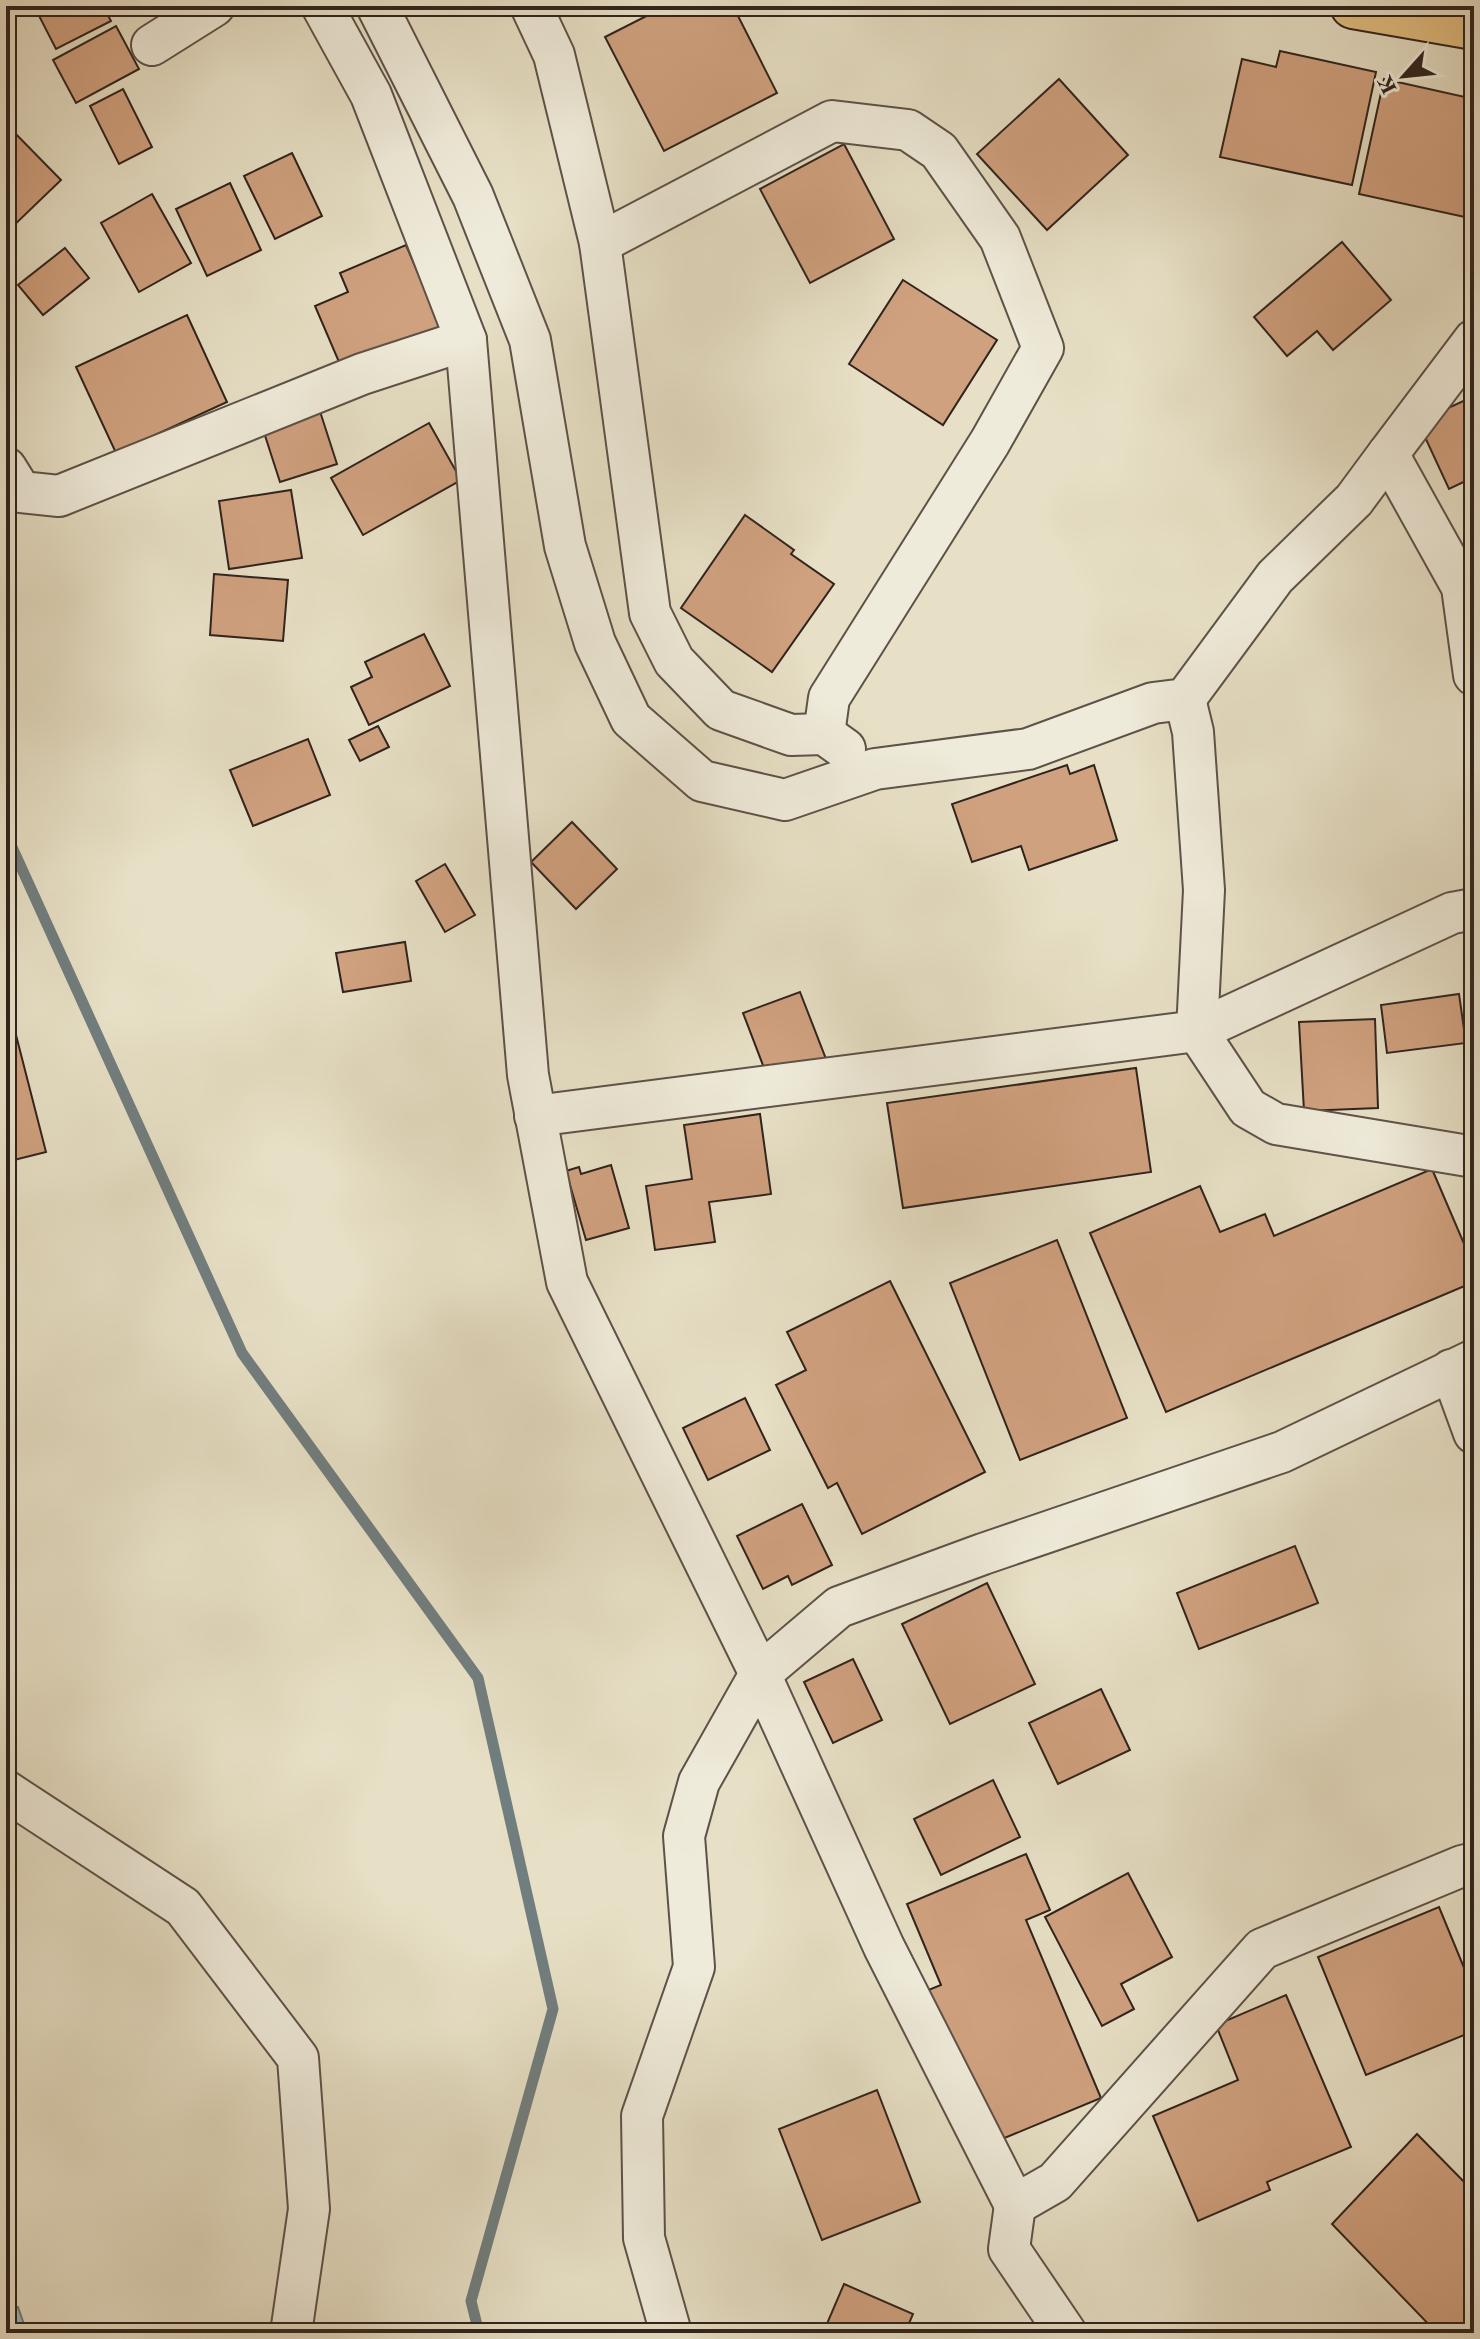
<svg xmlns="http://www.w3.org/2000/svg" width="1480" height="2339" font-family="'EB Garamond',serif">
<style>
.water{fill:#9cbac0;stroke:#717e7f;stroke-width:2}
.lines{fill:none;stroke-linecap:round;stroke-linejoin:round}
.stream{stroke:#717e7f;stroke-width:11}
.building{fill:#d0a17f;stroke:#30231e;stroke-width:2}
.minor-casing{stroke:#5e5248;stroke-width:44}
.major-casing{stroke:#30231e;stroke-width:48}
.minor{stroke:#efebda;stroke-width:40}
.major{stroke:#e4c083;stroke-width:44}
</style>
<rect width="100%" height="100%" fill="#e7e0c6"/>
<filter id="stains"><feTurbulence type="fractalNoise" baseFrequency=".0025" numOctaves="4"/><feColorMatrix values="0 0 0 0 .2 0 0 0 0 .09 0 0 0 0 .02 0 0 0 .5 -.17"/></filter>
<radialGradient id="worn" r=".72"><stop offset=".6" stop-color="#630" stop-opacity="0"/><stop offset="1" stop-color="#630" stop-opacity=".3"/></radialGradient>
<path class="water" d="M 18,2307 L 27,2333 L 6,2333 L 6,2311 Z"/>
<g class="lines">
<path class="stream" d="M 6,834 L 242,1353 L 478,1678 L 553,2009 L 471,2301 L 479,2333"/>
</g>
<g class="building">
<path d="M 34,6 L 103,6 L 111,21 L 56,49 Z"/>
<path d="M 666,6 L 733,6 L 777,93 L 664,151 L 605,37 Z"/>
<path d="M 116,26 L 139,69 L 76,103 L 53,60 Z"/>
<path d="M 1280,51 L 1376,72 L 1352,185 L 1220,157 L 1242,59 L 1276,67 Z"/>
<path d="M 1059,79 L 1128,155 L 1047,230 L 977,154 Z"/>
<path d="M 1384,79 L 1474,99 L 1474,219 L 1359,194 Z"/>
<path d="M 123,89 L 152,147 L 119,164 L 90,106 Z"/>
<path d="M 6,124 L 61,180 L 6,233 Z"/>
<path d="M 844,144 L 894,239 L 810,283 L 760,189 Z"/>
<path d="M 292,153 L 322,216 L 275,239 L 244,176 Z"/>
<path d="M 230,183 L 261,250 L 207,276 L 176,209 Z"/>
<path d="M 152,194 L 191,263 L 139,292 L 101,223 Z"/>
<path d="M 1342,242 L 1391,300 L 1333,350 L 1317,331 L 1287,356 L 1254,317 Z"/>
<path d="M 406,245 L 441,327 L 342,369 L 315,306 L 348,292 L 340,273 Z"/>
<path d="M 65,248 L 89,278 L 43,315 L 18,285 Z"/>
<path d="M 903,280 L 997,340 L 943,425 L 849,364 Z"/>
<path d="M 187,315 L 227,402 L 116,453 L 76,367 Z"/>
<path d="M 1474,396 L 1474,477 L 1449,489 L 1418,422 Z"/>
<path d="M 316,399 L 337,464 L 280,482 L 259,417 Z"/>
<path d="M 429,423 L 461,480 L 363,535 L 331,478 Z"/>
<path d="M 291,490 L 302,558 L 229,569 L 219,501 Z"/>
<path d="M 745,515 L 794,550 L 791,554 L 834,584 L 772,672 L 681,608 Z"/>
<path d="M 214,574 L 288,580 L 283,641 L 210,635 Z"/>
<path d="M 424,634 L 450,686 L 369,725 L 351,687 L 372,677 L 365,662 Z"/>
<path d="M 378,726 L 389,747 L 360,761 L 349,740 Z"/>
<path d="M 308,739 L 330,795 L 253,826 L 230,770 Z"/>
<path d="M 1067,765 L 1070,774 L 1094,765 L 1117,840 L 1029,870 L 1021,846 L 972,862 L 952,804 Z"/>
<path d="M 572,822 L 617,869 L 576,909 L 531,862 Z"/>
<path d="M 445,864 L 475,915 L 445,932 L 416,881 Z"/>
<path d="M 405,942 L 411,981 L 343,992 L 336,953 Z"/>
<path d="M 800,992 L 826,1059 L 769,1081 L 743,1013 Z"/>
<path d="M 1459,994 L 1466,1043 L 1387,1053 L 1381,1005 Z"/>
<path d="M 6,996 L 46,1152 L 6,1162 Z"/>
<path d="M 1375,1019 L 1378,1108 L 1304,1111 L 1299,1022 Z"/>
<path d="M 1136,1068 L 1151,1172 L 903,1208 L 887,1103 Z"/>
<path d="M 760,1114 L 771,1194 L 709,1202 L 715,1242 L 655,1250 L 646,1186 L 692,1179 L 684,1125 Z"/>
<path d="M 611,1165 L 629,1228 L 586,1240 L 566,1171 L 579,1167 L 581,1174 Z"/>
<path d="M 1432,1169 L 1474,1267 L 1474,1282 L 1166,1412 L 1090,1233 L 1200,1186 L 1220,1232 L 1265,1214 L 1274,1236 Z"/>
<path d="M 1057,1240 L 1127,1418 L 1020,1460 L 950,1283 Z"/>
<path d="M 890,1281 L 985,1472 L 862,1534 L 837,1483 L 828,1488 L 776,1385 L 806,1370 L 787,1332 Z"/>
<path d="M 745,1398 L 770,1450 L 708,1480 L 683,1428 Z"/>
<path d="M 802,1504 L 832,1565 L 792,1585 L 788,1576 L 763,1589 L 737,1536 Z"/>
<path d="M 1295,1546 L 1318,1603 L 1199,1649 L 1177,1593 Z"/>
<path d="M 987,1583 L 1035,1684 L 950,1724 L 902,1624 Z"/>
<path d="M 853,1659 L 882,1720 L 833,1743 L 804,1682 Z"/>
<path d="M 1101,1689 L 1130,1750 L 1058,1784 L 1029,1723 Z"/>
<path d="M 993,1780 L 1020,1837 L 941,1875 L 914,1819 Z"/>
<path d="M 1026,1854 L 1050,1910 L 1026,1920 L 1101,2098 L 990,2144 L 926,1991 L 941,1985 L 907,1904 Z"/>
<path d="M 1128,1873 L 1172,1957 L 1121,1984 L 1134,2009 L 1102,2026 L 1045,1917 Z"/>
<path d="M 1439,1907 L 1474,1992 L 1474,2031 L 1366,2075 L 1318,1957 Z"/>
<path d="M 1286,1995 L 1351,2147 L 1267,2182 L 1270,2190 L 1198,2221 L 1153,2116 L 1238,2080 L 1216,2025 Z"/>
<path d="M 877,2090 L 920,2202 L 822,2240 L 779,2129 Z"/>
<path d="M 1417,2134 L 1474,2192 L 1474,2333 L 1437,2333 L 1332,2224 Z"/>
<path d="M 844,2284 L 913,2314 L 905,2333 L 823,2333 Z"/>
</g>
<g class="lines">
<defs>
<g id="minor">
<path d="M 322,6 L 371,95 L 466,340 L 528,1075 L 567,1282 L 760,1674 L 884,1947 L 1015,2205 L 1055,2182 L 1262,1949 L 1462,1866 L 1474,1863"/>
<path d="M 377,6 L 473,196 L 530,340 L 565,546 L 595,643 L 631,719 L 702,781 L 785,800 L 875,769 L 1028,749 L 1153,703 L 1185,699 L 1275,577 L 1354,500 L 1388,454"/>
<path d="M 531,6 L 554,55 L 600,243 L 650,613 L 674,661 L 721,710 L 791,735 L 824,734 L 845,749"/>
<path d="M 152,45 L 214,6"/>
<path d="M 600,243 L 832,121 L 908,130 L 939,151 L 1000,238 L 1043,348 L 990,442 L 829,698 L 824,734"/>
<path d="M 1474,340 L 1388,454 L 1462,587 L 1474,675"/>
<path d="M 6,468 L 21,492 L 59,496 L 362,374 L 466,340"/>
<path d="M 1185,699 L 1193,732 L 1204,890 L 1197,1031 L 1248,1108 L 1276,1124 L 1474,1157"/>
<path d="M 535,1116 L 1197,1031 L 1452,913 L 1474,909"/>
<path d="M 1451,1370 L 1474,1433"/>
<path d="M 6,1791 L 183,1907 L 298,2058 L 309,2209 L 291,2333"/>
<path d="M 1015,2205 L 1009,2249 L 1066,2333"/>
<path d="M 671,2333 L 644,2238 L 642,2116 L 694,1967 L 684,1836 L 699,1782 L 760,1674 L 839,1607 L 983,1554 L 1282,1452 L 1474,1360"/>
</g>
<path id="major" d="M 1353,6 L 1474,27"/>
</defs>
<use href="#minor" class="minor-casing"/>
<use href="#major" class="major-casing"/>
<use href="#minor" class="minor"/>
<use href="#major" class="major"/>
</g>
<rect width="1480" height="2339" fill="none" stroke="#e7e0c6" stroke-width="32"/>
<rect x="8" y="8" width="1464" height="2323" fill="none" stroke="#30231e" stroke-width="4"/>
<rect x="16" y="16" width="1448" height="2307" fill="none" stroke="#30231e" stroke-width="2"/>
<g transform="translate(1404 76) rotate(243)" stroke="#efebda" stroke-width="6" paint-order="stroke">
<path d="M0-6L14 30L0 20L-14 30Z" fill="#30231e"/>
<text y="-12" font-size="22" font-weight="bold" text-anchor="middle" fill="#30231e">K</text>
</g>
<rect width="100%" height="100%" filter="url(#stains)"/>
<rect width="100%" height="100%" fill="url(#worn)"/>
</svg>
